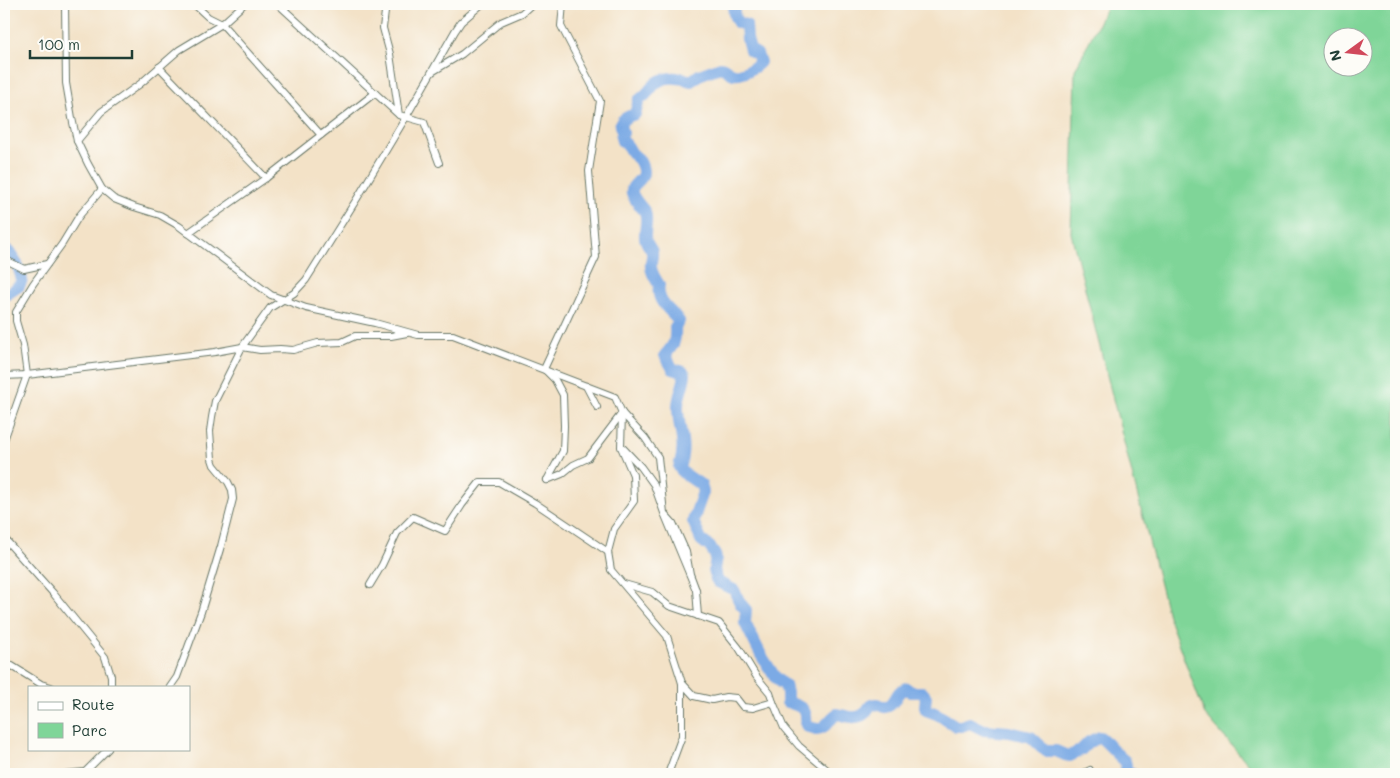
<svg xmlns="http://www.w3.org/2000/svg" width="1400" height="778" font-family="Mali,sans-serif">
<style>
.green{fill:#7fd598;stroke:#4f8966;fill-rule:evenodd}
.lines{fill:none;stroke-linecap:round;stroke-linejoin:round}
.river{stroke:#7baae5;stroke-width:12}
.street-casing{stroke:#697767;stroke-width:8}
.street{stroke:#fff;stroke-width:6}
</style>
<rect width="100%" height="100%" fill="#fdfcf7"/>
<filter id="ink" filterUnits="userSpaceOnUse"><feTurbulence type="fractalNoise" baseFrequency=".02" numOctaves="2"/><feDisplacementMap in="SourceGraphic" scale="10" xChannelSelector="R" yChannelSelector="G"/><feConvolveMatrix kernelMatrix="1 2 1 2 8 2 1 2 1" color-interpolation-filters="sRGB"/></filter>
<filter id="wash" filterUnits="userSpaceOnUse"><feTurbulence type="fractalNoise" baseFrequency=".0096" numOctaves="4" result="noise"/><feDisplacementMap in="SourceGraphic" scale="20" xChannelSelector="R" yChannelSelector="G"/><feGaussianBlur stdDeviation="1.12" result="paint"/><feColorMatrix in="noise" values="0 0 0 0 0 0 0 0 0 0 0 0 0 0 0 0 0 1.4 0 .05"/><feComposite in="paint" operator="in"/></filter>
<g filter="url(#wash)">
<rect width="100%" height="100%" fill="#f3e2c7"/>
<path class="green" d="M 1108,4 L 1396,4 L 1396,774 L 1257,774 L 1205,715 L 1168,616 L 1071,233 L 1075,70 ZM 1332,38 L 1362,38 L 1362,68 L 1332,68 Z"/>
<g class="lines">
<g class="river">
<path d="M 735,4 C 732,11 734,17 738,23 L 746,25 L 747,39 L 750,50 L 757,54 L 760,62 C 756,67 741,76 734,74 C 729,73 726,68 720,67 L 699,75 L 691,81 C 679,77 662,75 653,86 C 647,93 647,95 639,100 L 635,114 C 625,117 616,122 623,133 L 621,137 L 622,141 C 628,144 628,147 631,152 C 634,156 637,157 639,160 C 652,182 629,181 632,193 C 634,200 641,206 645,212 C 648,219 645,228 645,235 C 644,242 650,246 652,252 C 653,257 650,263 651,267 C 652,275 656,279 659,285 C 656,303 670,309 679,321 L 675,327 C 676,341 674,345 665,355 L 673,369 L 683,372 L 685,374 C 684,385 679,394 678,405 C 677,428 688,443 679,467 L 682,472 L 701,485 L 703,492 L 693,521 L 701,540 L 710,547 L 715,555 L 716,558 L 714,569 L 716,579 L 718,582 L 734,590 L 740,603 L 746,610 L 745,623 L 761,655 L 775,677 L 781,683 L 785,685 L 787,693 L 787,702 C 800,706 808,708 806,725 L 808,727 C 811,727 813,728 816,729 C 825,730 830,718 837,714 C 846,716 856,720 864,714 C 869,710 868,704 876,704 C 882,705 883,710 890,705 C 897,700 896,691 906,688 L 911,692 L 922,692 L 926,697 L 925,706 L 926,710 L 937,714 L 956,726 L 961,726 L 970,723 L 984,730 L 1009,732 L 1031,737 L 1046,751 L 1056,751 L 1065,755 L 1070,756 L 1081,750 L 1089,742 L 1100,737 C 1109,744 1116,754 1125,761 L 1126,765 L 1125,770 L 1127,773 L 1129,772 L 1132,774"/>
<path d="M 4,248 C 15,254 19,268 22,280 L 19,286 L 4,296"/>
</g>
</g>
</g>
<g filter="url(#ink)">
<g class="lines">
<defs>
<g id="street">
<path d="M 65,4 L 66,83 L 72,118 L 77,141 L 88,164 L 102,189 L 114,199 L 134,207 L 160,215 L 179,226 L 271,295 L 306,308 L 375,323 L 418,335 L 453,335 L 615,397 L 622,413 L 621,447 L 633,475 L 634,501 L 614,529 L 608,552 L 611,570 L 667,636 L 682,683 L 682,736 L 668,774"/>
<path d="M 194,4 L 208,17 L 222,24 L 321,135"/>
<path d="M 278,4 L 399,115"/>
<path d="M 386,4 L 383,28 L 390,54 L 399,115 L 424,122 L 439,163"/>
<path d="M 159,67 L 266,178"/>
<path d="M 432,72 L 462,54 L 501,22 L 522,13 L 532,4"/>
<path d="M 77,141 L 101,112 L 140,84 L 179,50 L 222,24 L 244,4"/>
<path d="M 188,233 L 266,178 L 375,93"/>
<path d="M 4,259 L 24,269 L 47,264"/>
<path d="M 4,376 L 27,375 L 215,352 L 242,347 L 260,350 L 280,349 L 293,350 L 318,343 L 342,342 L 355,336 L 391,336 L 407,333"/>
<path d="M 586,386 L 597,407"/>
<path d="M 4,440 L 27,375 L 23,345 L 16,321 L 16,312 L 33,284 L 62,244 L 79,216 L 102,189"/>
<path d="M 547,480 L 563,451 L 564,426 L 563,395 L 555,380 L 544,369 L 596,257 L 589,171 L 600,101 L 561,26 L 563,4"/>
<path d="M 547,480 L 562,474 L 573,465 L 588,458 L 622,413 L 645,438 L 658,457 L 664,513 L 696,590 L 690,574 L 686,552 L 673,523 L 664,513 L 654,485 L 641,467 L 623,448"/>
<path d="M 4,538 L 53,593 L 105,657 L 111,676 L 111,687"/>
<path d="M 624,584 L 652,592 L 669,606 L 719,623 L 739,648 L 756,676 L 770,693 L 773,702"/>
<path d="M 370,585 L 382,565 L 397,533 L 413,517 L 445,531 L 462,505 L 480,482 L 499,482 L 535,503 L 608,552"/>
<path d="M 696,590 L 698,616"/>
<path d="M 4,661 L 41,684 L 51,687"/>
<path d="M 682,683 L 694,696 L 712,700 L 726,697 L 736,698 L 743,707 L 753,708 L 773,702 L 784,728 L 799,746 L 832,774"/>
<path d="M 170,687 L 177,677 L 201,612 L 221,546 L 233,499 L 232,490 L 228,482 L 214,465 L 212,459 L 210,431 L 212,417 L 215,401 L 242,347 L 270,308 L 294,293 L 306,280 L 358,197 L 406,117 L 455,31 L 461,22 L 482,4"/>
<path d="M 64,774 L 85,772 L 91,774"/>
<path d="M 83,774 L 108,749"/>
<path d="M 1082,774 L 1090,770 L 1092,774"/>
</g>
</defs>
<use href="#street" class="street-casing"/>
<use href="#street" class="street"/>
</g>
</g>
<rect width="1400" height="778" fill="none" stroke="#fdfcf7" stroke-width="20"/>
<rect x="28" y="686" width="162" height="65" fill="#fdfcf7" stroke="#a4b0a9"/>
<rect x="38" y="702" width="25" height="8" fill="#ffffff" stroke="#a4b0a9"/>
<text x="72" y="710" font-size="15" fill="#1f3d34">Route</text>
<rect x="38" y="723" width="25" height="15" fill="#7fd598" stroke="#a4b0a9"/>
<text x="72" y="736" font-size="15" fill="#1f3d34">Parc</text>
<g transform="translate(1348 52) rotate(255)"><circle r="24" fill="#fdfcf7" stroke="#a4b0a9"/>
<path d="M0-4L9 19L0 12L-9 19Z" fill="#d1495b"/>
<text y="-8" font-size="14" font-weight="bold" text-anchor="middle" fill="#1f3d34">N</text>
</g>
<path d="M30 50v8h102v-8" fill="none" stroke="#1f3d34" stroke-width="2.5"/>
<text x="38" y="50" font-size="15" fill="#1f3d34" stroke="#fdfcf7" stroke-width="4" paint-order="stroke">100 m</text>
</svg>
